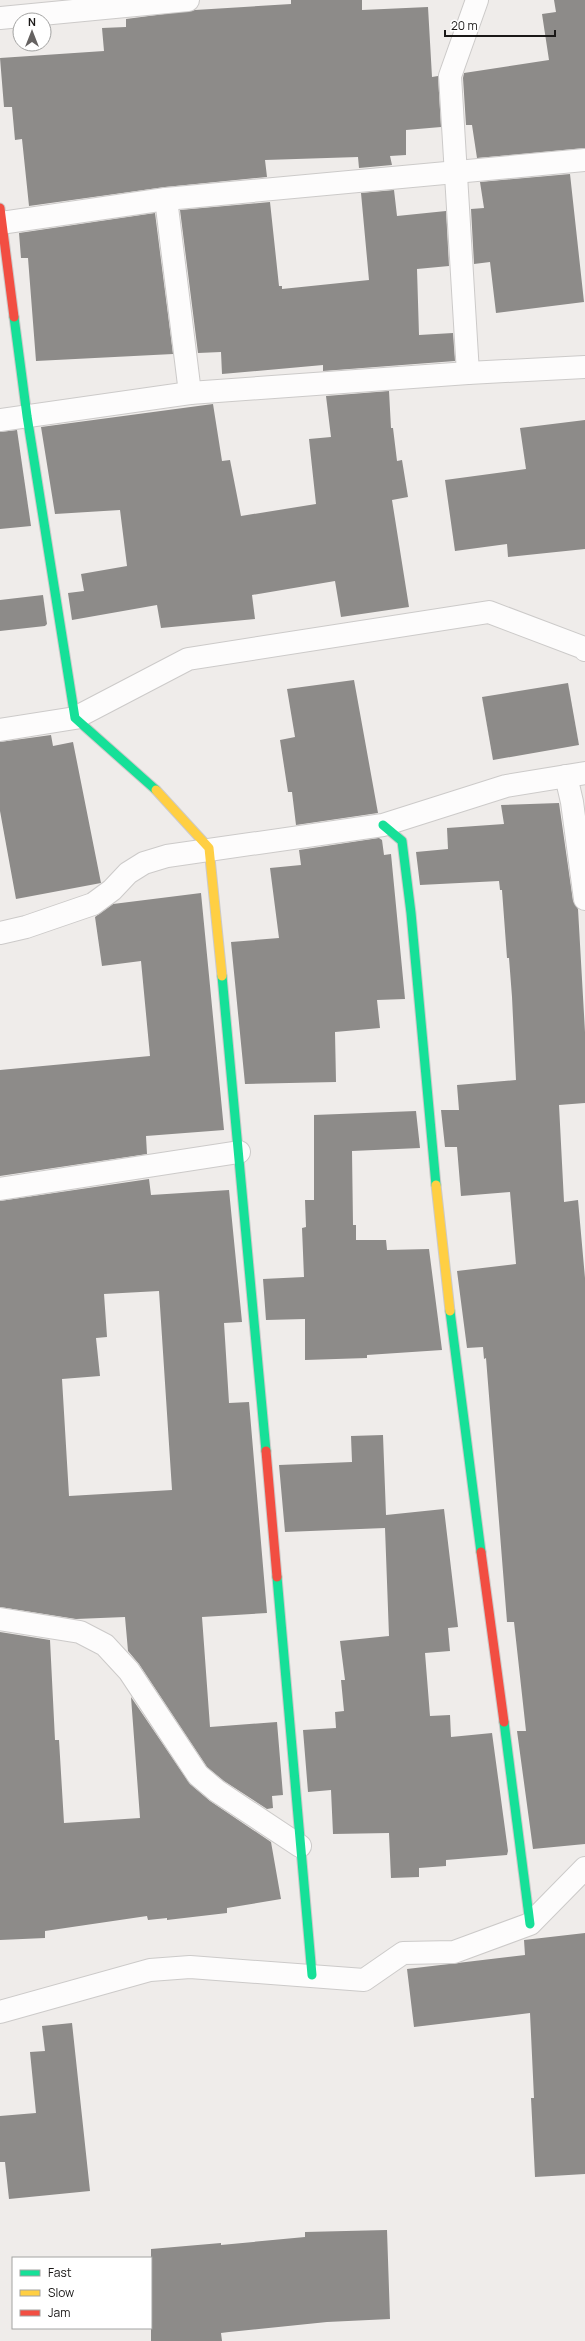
<svg xmlns="http://www.w3.org/2000/svg" width="585" height="2341" font-family="Manrope,sans-serif">
<style>
.building{fill:#8d8b89;fill-rule:evenodd}
.lines{fill:none;stroke-linecap:round;stroke-linejoin:round}
.street-casing{stroke:#cccac9;stroke-width:24}
.fast-casing{stroke:#cccac9;stroke-width:11}
.slow-casing{stroke:#cccac9;stroke-width:11}
.jam-casing{stroke:#cccac9;stroke-width:11}
.street{stroke:#fdfcfc;stroke-width:22}
.fast{stroke:#16e098;stroke-width:9}
.slow{stroke:#ffcf43;stroke-width:9}
.jam{stroke:#f24e42;stroke-width:9}
</style>
<rect width="100%" height="100%" fill="#efecea"/>
<g class="building">
<path d="M 291,0 L 362,0 L 362,10 L 428,7 L 432,77 L 438,76 L 441,127 L 406,130 L 406,155 L 390,156 L 392,165 L 359,168 L 358,157 L 265,160 L 267,177 L 165,187 L 29,206 L 22,139 L 15,140 L 12,107 L 4,107 L 0,58 L 104,51 L 102,28 L 126,27 L 126,19 L 195,10 L 291,4 Z"/>
<path d="M 554,0 L 585,0 L 585,148 L 477,158 L 472,125 L 466,125 L 463,78 L 464,73 L 549,60 L 542,14 L 556,12 Z"/>
<path d="M 570,174 L 584,302 L 496,313 L 490,262 L 474,264 L 471,209 L 484,208 L 480,182 Z"/>
<path d="M 394,190 L 397,216 L 446,211 L 449,266 L 417,269 L 419,335 L 453,333 L 455,361 L 323,371 L 323,365 L 222,374 L 221,352 L 198,353 L 180,210 L 270,202 L 279,286 L 282,286 L 282,289 L 369,280 L 361,193 Z"/>
<path d="M 155,213 L 173,354 L 36,361 L 28,258 L 21,258 L 19,233 Z"/>
<path d="M 389,391 L 391,428 L 393,428 L 397,461 L 402,460 L 408,497 L 392,500 L 409,607 L 341,617 L 335,581 L 252,595 L 255,619 L 161,628 L 157,605 L 72,620 L 68,593 L 84,591 L 81,574 L 127,566 L 120,510 L 55,514 L 41,427 L 213,404 L 222,461 L 230,460 L 241,516 L 316,504 L 309,439 L 331,437 L 326,396 Z"/>
<path d="M 585,420 L 585,549 L 508,557 L 507,544 L 455,551 L 445,480 L 526,469 L 520,428 Z"/>
<path d="M 17,430 L 31,526 L 0,529 L 0,432 Z"/>
<path d="M 43,595 L 47,624 L 45,626 L 0,631 L 0,600 Z"/>
<path d="M 354,680 L 378,813 L 296,825 L 292,792 L 288,792 L 280,740 L 295,737 L 287,689 Z"/>
<path d="M 568,683 L 579,745 L 493,760 L 482,697 Z"/>
<path d="M 51,735 L 53,746 L 73,742 L 101,883 L 16,899 L 0,811 L 0,742 Z"/>
<path d="M 559,803 L 573,901 L 578,909 L 585,1032 L 585,1103 L 559,1105 L 564,1202 L 578,1200 L 585,1278 L 585,1844 L 533,1849 L 517,1731 L 526,1731 L 514,1622 L 507,1622 L 486,1358 L 484,1359 L 483,1347 L 467,1348 L 457,1271 L 516,1264 L 510,1192 L 461,1196 L 457,1147 L 445,1147 L 441,1110 L 459,1110 L 457,1085 L 516,1080 L 512,997 L 509,958 L 507,958 L 502,890 L 500,890 L 499,881 L 420,885 L 416,852 L 448,849 L 447,828 L 504,824 L 501,805 Z"/>
<path d="M 379,838 L 382,840 L 384,855 L 391,854 L 405,999 L 377,1000 L 380,1028 L 335,1032 L 336,1082 L 245,1084 L 231,942 L 279,938 L 270,868 L 301,865 L 299,850 Z"/>
<path d="M 201,893 L 224,1130 L 146,1136 L 147,1154 L 0,1176 L 0,1070 L 150,1056 L 141,961 L 102,966 L 95,917 L 113,904 Z"/>
<path d="M 416,1111 L 420,1148 L 352,1151 L 353,1225 L 356,1225 L 356,1240 L 386,1240 L 387,1250 L 429,1249 L 442,1350 L 367,1355 L 367,1358 L 305,1360 L 305,1319 L 266,1320 L 263,1279 L 304,1277 L 302,1228 L 306,1227 L 305,1200 L 314,1200 L 314,1115 Z"/>
<path d="M 149,1179 L 151,1195 L 229,1190 L 242,1322 L 224,1323 L 229,1403 L 249,1402 L 267,1613 L 202,1617 L 210,1727 L 277,1722 L 283,1795 L 272,1796 L 273,1808 L 267,1809 L 224,1781 L 207,1767 L 139,1664 L 128,1651 L 125,1617 L 76,1619 L 0,1607 L 0,1201 ZM 159,1291 L 172,1490 L 69,1496 L 62,1379 L 100,1376 L 96,1338 L 107,1337 L 104,1294 Z"/>
<path d="M 383,1435 L 386,1515 L 444,1509 L 458,1627 L 448,1628 L 450,1651 L 425,1653 L 430,1716 L 450,1715 L 451,1737 L 492,1733 L 508,1851 L 507,1855 L 446,1860 L 446,1866 L 419,1868 L 419,1877 L 391,1878 L 389,1833 L 333,1834 L 331,1790 L 308,1792 L 303,1730 L 336,1728 L 335,1712 L 344,1711 L 341,1680 L 345,1680 L 340,1641 L 389,1636 L 385,1528 L 285,1532 L 279,1465 L 352,1462 L 351,1436 Z"/>
<path d="M 0,1632 L 50,1640 L 55,1740 L 59,1740 L 64,1823 L 140,1818 L 131,1697 L 190,1784 L 210,1801 L 271,1842 L 281,1899 L 227,1908 L 227,1913 L 167,1920 L 167,1918 L 148,1920 L 147,1916 L 45,1931 L 45,1938 L 0,1940 Z"/>
<path d="M 585,1933 L 585,2174 L 535,2177 L 531,2098 L 534,2098 L 530,2013 L 414,2027 L 407,1969 L 525,1955 L 524,1940 Z"/>
<path d="M 72,2023 L 90,2191 L 9,2199 L 5,2162 L 0,2162 L 0,2116 L 36,2113 L 30,2052 L 45,2051 L 42,2026 Z"/>
<path d="M 387,2230 L 390,2319 L 327,2322 L 229,2332 L 221,2333 L 222,2341 L 151,2341 L 151,2249 L 221,2243 L 221,2245 L 305,2237 L 305,2232 Z"/>
</g>
<g class="lines">
<defs>
<g id="street">
<path d="M 0,18 L 188,0"/>
<path d="M 166,199 L 190,393"/>
<path d="M 0,223 L 166,199 L 585,160"/>
<path d="M 468,373 L 450,76 L 477,0"/>
<path d="M 0,420 L 190,393 L 468,373 L 585,367"/>
<path d="M 0,730 L 75,718 L 188,659 L 489,612 L 584,648 L 585,650"/>
<path d="M 566,776 L 572,802 L 585,899"/>
<path d="M 0,933 L 26,927 L 93,904 L 112,890 L 128,873 L 144,863 L 167,856 L 383,825 L 506,786 L 585,773"/>
<path d="M 0,1189 L 239,1152"/>
<path d="M 0,1619 L 80,1632 L 105,1645 L 129,1671 L 198,1775 L 217,1791 L 300,1846"/>
<path d="M 0,2012 L 150,1970 L 190,1967 L 364,1980 L 403,1953 L 454,1952 L 530,1924 L 585,1868"/>
</g>
<g id="fast">
<path d="M 14,317 L 27,416 L 75,718 L 156,790"/>
<path d="M 383,825 L 402,841 L 411,913 L 436,1185"/>
<path d="M 222,976 L 266,1451"/>
<path d="M 450,1311 L 481,1552"/>
<path d="M 277,1577 L 312,1975"/>
<path d="M 504,1722 L 530,1924"/>
</g>
<g id="slow">
<path d="M 156,790 L 209,848 L 222,976"/>
<path d="M 436,1185 L 450,1311"/>
</g>
<g id="jam">
<path d="M 0,208 L 14,317"/>
<path d="M 266,1451 L 277,1577"/>
<path d="M 481,1552 L 504,1722"/>
</g>
</defs>
<use href="#street" class="street-casing"/>
<use href="#fast" class="fast-casing"/>
<use href="#slow" class="slow-casing"/>
<use href="#jam" class="jam-casing"/>
<use href="#street" class="street"/>
<use href="#fast" class="fast"/>
<use href="#slow" class="slow"/>
<use href="#jam" class="jam"/>
</g>
<rect x="12" y="2257" width="140" height="72" fill="#ffffff" stroke="#a3a3a2"/>
<rect x="20" y="2270" width="20" height="6" fill="#16e098" stroke="#a3a3a2"/>
<text x="48" y="2277" font-size="12" fill="#1a1817">Fast</text>
<rect x="20" y="2290" width="20" height="6" fill="#ffcf43" stroke="#a3a3a2"/>
<text x="48" y="2297" font-size="12" fill="#1a1817">Slow</text>
<rect x="20" y="2310" width="20" height="6" fill="#f24e42" stroke="#a3a3a2"/>
<text x="48" y="2317" font-size="12" fill="#1a1817">Jam</text>
<g transform="translate(32 32)"><circle r="19" fill="#ffffff" stroke="#a3a3a2"/>
<path d="M0-3L7 15L0 10L-7 15Z" fill="#656261"/>
<text y="-6" font-size="11" font-weight="bold" text-anchor="middle" fill="#1a1817">N</text>
</g>
<path d="M445 30v6h110v-6" fill="none" stroke="#1a1817" stroke-width="2"/>
<text x="451" y="30" font-size="12" fill="#1a1817" stroke="#ffffff" stroke-width="3" paint-order="stroke">20 m</text>
</svg>
